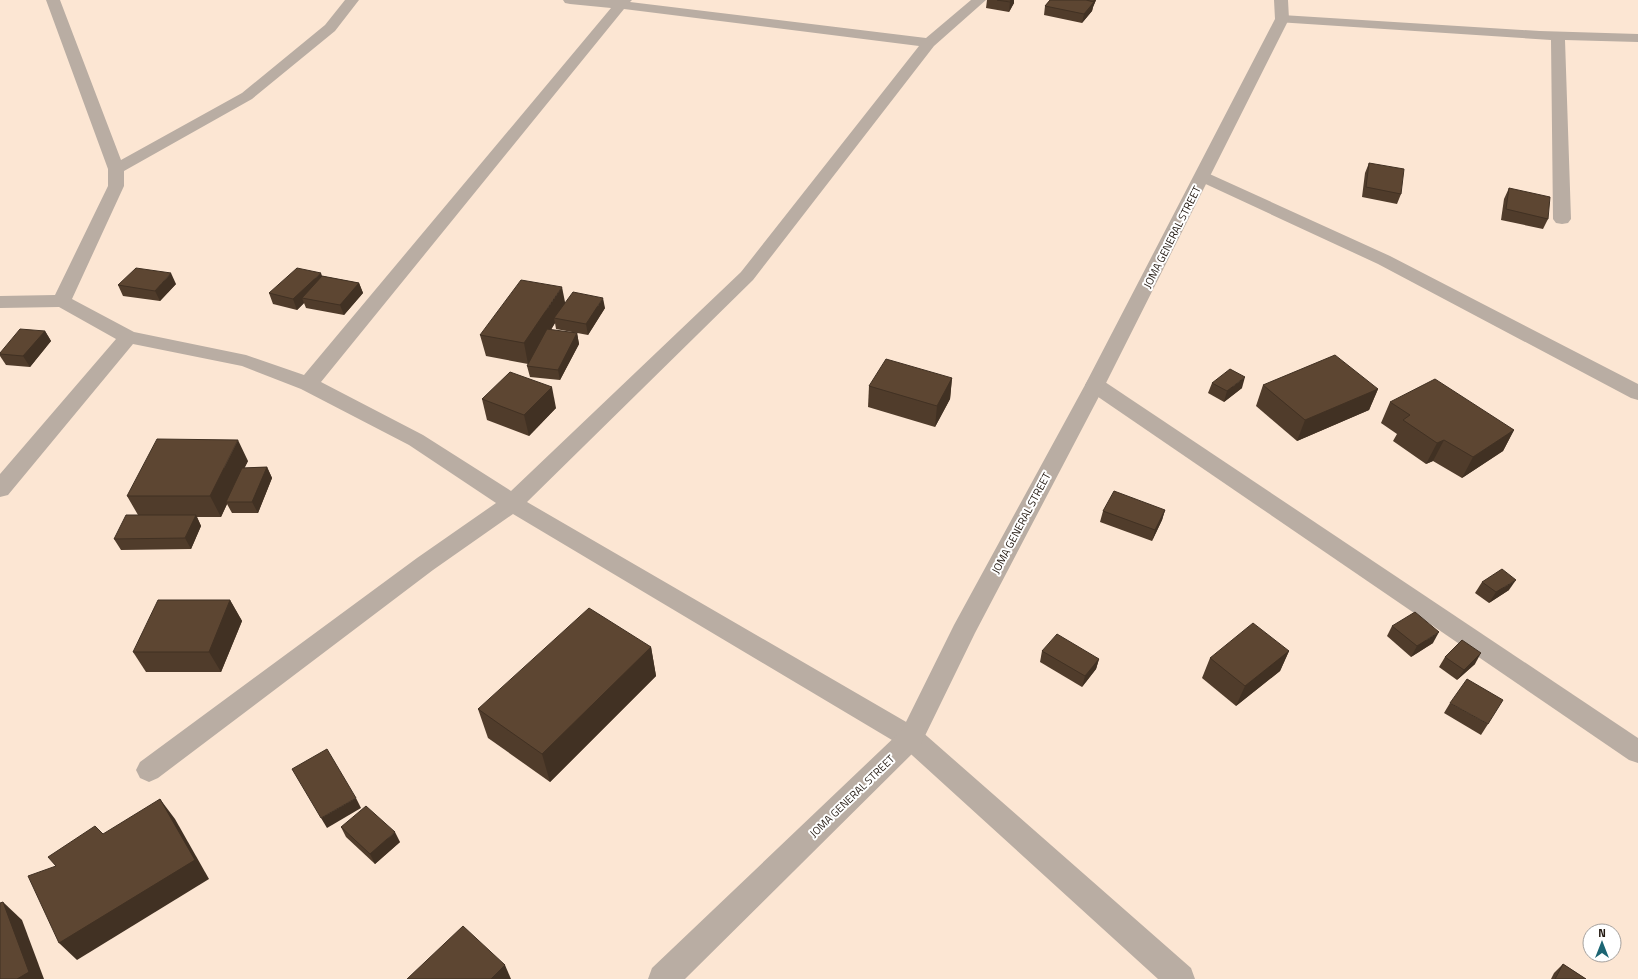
<svg xmlns="http://www.w3.org/2000/svg" width="1638" height="979" font-family="'Titillium Web',sans-serif">
<style>
.lines{fill:none;stroke-linecap:round;stroke-linejoin:round}
.minor{fill:#b9ada3;fill-rule:evenodd}
.tertiary{fill:#b9ada3;fill-rule:evenodd}
.wall{fill:#503c2b}
.shaded-wall{fill:#413123}
.building{fill:#5d4632;stroke:#413123}
.labels{text-anchor:middle;dominant-baseline:central;stroke-width:4;stroke-linejoin:round;paint-order:stroke}
.street-label{font-size:11px;fill:#21170f;stroke:#fff}
</style>
<rect width="100%" height="100%" fill="#fce6d3"/>
<g class="lines">
<g class="minor">
<path d="M 46,0 L 60,0 L 121,160 L 242,93 L 325,25 L 345,0 L 359,0 L 335,31 L 252,99 L 124,171 L 124,186 L 72,299 L 134,332 L 246,355 L 304,375 L 611,8 L 570,4 L 565,3 L 563,0 L 632,0 L 630,2 L 926,38 L 971,0 L 986,0 L 934,46 L 753,280 L 527,502 L 920,730 L 1191,968 L 1195,979 L 1158,979 L 902,746 L 513,514 L 433,570 L 158,778 L 149,782 L 140,778 L 136,770 L 140,762 L 417,558 L 496,503 L 409,445 L 301,389 L 242,366 L 133,344 L 8,495 L 0,497 L 0,474 L 116,339 L 59,307 L 0,308 L 0,296 L 55,295 L 108,186 L 108,169 ZM 624,9 L 919,46 L 741,272 L 511,491 L 423,435 L 321,382 Z"/>
<path d="M 1282,15 L 1540,31 L 1638,34 L 1638,42 L 1565,40 L 1571,219 L 1568,223 L 1562,224 L 1556,223 L 1553,219 L 1551,40 L 1277,22 L 1275,19 L 1277,16 Z"/>
<path d="M 1203,171 L 1390,256 L 1638,384 L 1638,400 L 1631,398 L 1378,264 L 1197,180 L 1195,176 L 1197,172 Z"/>
<path d="M 1095,378 L 1102,380 L 1638,738 L 1638,763 L 1629,760 L 1088,390 L 1085,385 L 1088,380 Z"/>
</g>
<path class="tertiary" d="M 1274,0 L 1288,0 L 1289,19 L 1105,385 L 975,633 L 920,746 L 685,979 L 648,979 L 652,968 L 902,730 L 954,625 L 1085,385 L 1275,19 Z"/>
</g>
<g class="wall">
<path d="M 987,0 L 1014,0 L 1014,3 L 1009,12 L 986,8 Z"/>
<path d="M 1050,0 L 1096,0 L 1093,7 L 1092,11 L 1082,23 L 1044,15 L 1045,6 Z"/>
<path d="M 1369,163 L 1401,194 L 1397,204 L 1362,197 L 1365,173 Z"/>
<path d="M 1509,188 L 1548,219 L 1543,229 L 1501,220 L 1504,199 Z"/>
<path d="M 322,276 L 359,283 L 363,293 L 344,315 L 306,308 L 304,303 L 297,310 L 273,304 L 269,293 Z"/>
<path d="M 176,284 L 160,301 L 123,296 L 118,285 Z"/>
<path d="M 565,303 L 605,308 L 588,335 L 556,329 L 555,323 L 551,330 L 577,333 L 579,344 L 560,380 L 530,377 L 527,366 L 528,364 L 486,356 L 480,335 Z"/>
<path d="M 45,331 L 51,341 L 30,367 L 6,365 L 0,356 L 0,353 Z"/>
<path d="M 952,378 L 950,399 L 935,427 L 868,407 L 869,386 Z"/>
<path d="M 1212,383 L 1242,388 L 1224,402 L 1208,393 Z"/>
<path d="M 1263,385 L 1378,389 L 1369,410 L 1297,441 L 1256,406 Z"/>
<path d="M 482,399 L 556,408 L 529,436 L 487,420 Z"/>
<path d="M 1390,402 L 1514,430 L 1503,451 L 1462,478 L 1433,461 L 1426,464 L 1393,441 L 1397,434 L 1381,423 Z"/>
<path d="M 248,461 L 244,468 L 267,467 L 272,478 L 258,513 L 232,513 L 227,504 L 221,517 L 197,517 L 201,526 L 191,549 L 121,550 L 114,539 L 138,515 L 127,496 Z"/>
<path d="M 1165,510 L 1162,520 L 1152,541 L 1100,522 L 1103,511 Z"/>
<path d="M 1482,582 L 1509,590 L 1489,603 L 1475,593 Z"/>
<path d="M 230,600 L 242,621 L 221,672 L 146,672 L 133,652 Z"/>
<path d="M 1392,626 L 1433,643 L 1411,657 L 1387,636 Z"/>
<path d="M 651,647 L 656,676 L 550,782 L 488,738 L 478,709 Z"/>
<path d="M 1042,651 L 1099,659 L 1096,669 L 1082,687 L 1040,662 Z"/>
<path d="M 1289,651 L 1280,671 L 1236,706 L 1202,678 L 1210,658 Z"/>
<path d="M 1445,657 L 1475,664 L 1457,680 L 1439,667 Z"/>
<path d="M 1450,703 L 1488,724 L 1481,735 L 1444,713 Z"/>
<path d="M 341,827 L 400,842 L 375,864 L 346,837 Z"/>
<path d="M 1563,964 L 1586,979 L 1551,979 L 1554,973 Z"/>
</g>
<g class="shaded-wall">
<path d="M 1011,0 L 1014,0 L 1014,3 L 1009,12 L 1010,2 Z"/>
<path d="M 1094,0 L 1096,0 L 1093,7 L 1092,11 L 1082,23 L 1084,14 L 1093,2 Z"/>
<path d="M 171,273 L 176,284 L 160,301 L 155,291 Z"/>
<path d="M 321,273 L 325,284 L 302,298 L 304,303 L 297,310 L 293,299 Z"/>
<path d="M 359,283 L 363,293 L 344,315 L 340,305 Z"/>
<path d="M 562,287 L 566,307 L 554,318 L 555,323 L 528,364 L 524,343 Z"/>
<path d="M 603,298 L 605,308 L 588,335 L 586,324 Z"/>
<path d="M 45,331 L 51,341 L 30,367 L 23,356 Z"/>
<path d="M 577,333 L 579,344 L 560,380 L 558,370 Z"/>
<path d="M 1245,377 L 1242,388 L 1224,402 L 1227,391 Z"/>
<path d="M 952,378 L 950,399 L 935,427 L 937,406 Z"/>
<path d="M 552,387 L 556,408 L 529,436 L 524,415 Z"/>
<path d="M 1378,389 L 1369,410 L 1297,441 L 1305,420 Z"/>
<path d="M 1514,430 L 1503,451 L 1462,478 L 1473,457 Z"/>
<path d="M 238,440 L 248,461 L 228,502 L 226,502 L 227,504 L 221,517 L 210,496 Z"/>
<path d="M 1444,440 L 1433,461 L 1426,464 L 1437,443 Z"/>
<path d="M 267,467 L 272,478 L 258,513 L 252,502 Z"/>
<path d="M 1165,510 L 1162,520 L 1152,541 L 1155,530 Z"/>
<path d="M 196,515 L 201,526 L 191,549 L 185,538 Z"/>
<path d="M 1516,580 L 1509,590 L 1489,603 L 1496,592 Z"/>
<path d="M 230,600 L 242,621 L 221,672 L 209,652 Z"/>
<path d="M 1439,632 L 1433,643 L 1411,657 L 1417,646 Z"/>
<path d="M 651,647 L 656,676 L 550,782 L 542,754 Z"/>
<path d="M 1289,651 L 1280,671 L 1236,706 L 1245,686 Z"/>
<path d="M 1481,653 L 1475,664 L 1457,680 L 1464,670 Z"/>
<path d="M 1099,659 L 1096,669 L 1082,687 L 1085,676 Z"/>
<path d="M 356,798 L 361,808 L 327,828 L 321,818 Z"/>
<path d="M 160,799 L 175,819 L 209,879 L 77,960 L 59,943 Z"/>
<path d="M 395,832 L 400,842 L 375,864 L 370,854 Z"/>
<path d="M 3,902 L 22,920 L 44,979 L 17,979 Z"/>
<path d="M 505,965 L 511,979 L 491,979 Z"/>
</g>
<g class="building">
<path d="M 997,0 L 1011,0 L 1010,2 Z"/>
<path d="M 1050,0 L 1086,0 L 1094,2 L 1084,14 L 1045,6 Z"/>
<path d="M 1369,163 L 1404,169 L 1401,194 L 1366,187 Z"/>
<path d="M 1509,188 L 1550,197 L 1548,219 L 1506,209 Z"/>
<path d="M 136,268 L 171,273 L 155,291 L 118,285 Z"/>
<path d="M 297,268 L 321,273 L 293,299 L 269,293 Z"/>
<path d="M 322,276 L 359,283 L 340,305 L 302,298 Z"/>
<path d="M 521,280 L 562,287 L 524,343 L 480,335 Z"/>
<path d="M 573,292 L 603,298 L 586,324 L 554,318 Z"/>
<path d="M 20,329 L 45,331 L 23,356 L 0,354 L 0,353 Z"/>
<path d="M 547,329 L 577,333 L 558,370 L 527,366 Z"/>
<path d="M 1335,355 L 1378,389 L 1305,420 L 1263,385 Z"/>
<path d="M 886,359 L 952,378 L 937,406 L 869,386 Z"/>
<path d="M 1230,369 L 1245,377 L 1227,391 L 1212,383 Z"/>
<path d="M 510,372 L 552,387 L 524,415 L 482,399 Z"/>
<path d="M 1435,379 L 1514,430 L 1473,457 L 1444,440 L 1437,443 L 1403,420 L 1410,415 L 1390,402 Z"/>
<path d="M 157,439 L 238,440 L 210,496 L 127,496 Z"/>
<path d="M 267,467 L 252,502 L 226,502 L 242,468 Z"/>
<path d="M 1114,491 L 1165,510 L 1155,530 L 1103,511 Z"/>
<path d="M 126,515 L 196,515 L 185,538 L 114,539 Z"/>
<path d="M 1502,569 L 1516,580 L 1496,592 L 1482,582 Z"/>
<path d="M 158,600 L 230,600 L 209,652 L 133,652 Z"/>
<path d="M 589,608 L 651,647 L 542,754 L 478,709 Z"/>
<path d="M 1415,612 L 1439,632 L 1417,646 L 1392,626 Z"/>
<path d="M 1253,623 L 1289,651 L 1245,686 L 1210,658 Z"/>
<path d="M 1057,634 L 1099,659 L 1085,676 L 1042,651 Z"/>
<path d="M 1462,640 L 1481,653 L 1464,670 L 1445,657 Z"/>
<path d="M 1467,679 L 1503,700 L 1488,724 L 1450,703 Z"/>
<path d="M 327,749 L 356,798 L 321,818 L 292,769 Z"/>
<path d="M 160,799 L 195,860 L 59,943 L 28,876 L 56,866 L 48,857 L 95,826 L 103,834 Z"/>
<path d="M 366,806 L 395,832 L 370,854 L 341,827 Z"/>
<path d="M 3,902 L 29,972 L 17,979 L 0,979 L 0,903 Z"/>
<path d="M 463,926 L 505,965 L 491,979 L 407,979 Z"/>
<path d="M 1563,964 L 1586,979 L 1555,979 Z"/>
</g>
<g class="labels">
<g class="street-label">
<text transform="translate(1172 237) rotate(-63)">JOMA GENERAL STREET</text>
<text transform="translate(1021 523) rotate(-62)">JOMA GENERAL STREET</text>
<text transform="translate(852 796) rotate(-44)">JOMA GENERAL STREET</text>
</g>
</g>
<g transform="translate(1602 943)"><circle r="19" fill="#ffffff" stroke="#a6a29f"/>
<path d="M0-3L7 15L0 10L-7 15Z" fill="#1c6573"/>
<text y="-6" font-size="11" font-weight="bold" text-anchor="middle" fill="#21170f">N</text>
</g>
</svg>
